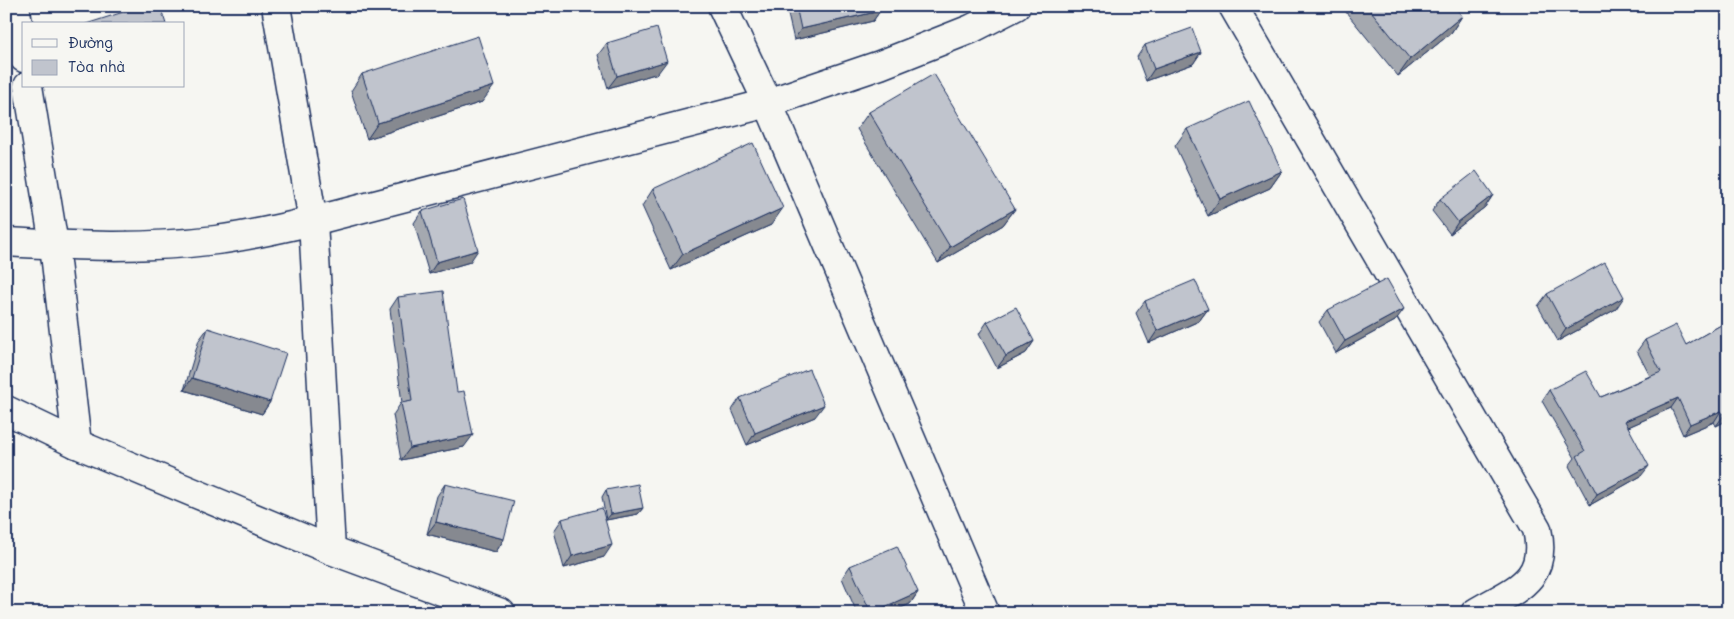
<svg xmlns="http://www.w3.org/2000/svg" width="1734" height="619" font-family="Mali,sans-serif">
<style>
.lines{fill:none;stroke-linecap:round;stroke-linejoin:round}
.minor-casing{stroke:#1b2f5e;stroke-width:31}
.minor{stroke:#f6f6f2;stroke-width:28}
.wall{fill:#a5a9b0;stroke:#1b2f5e}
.shaded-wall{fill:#868990;stroke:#1b2f5e}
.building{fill:#c0c4cd;stroke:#1b2f5e}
</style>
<rect width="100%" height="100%" fill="#f6f6f2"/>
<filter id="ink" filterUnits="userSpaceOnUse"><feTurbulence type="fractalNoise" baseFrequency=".02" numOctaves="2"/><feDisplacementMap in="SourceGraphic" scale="10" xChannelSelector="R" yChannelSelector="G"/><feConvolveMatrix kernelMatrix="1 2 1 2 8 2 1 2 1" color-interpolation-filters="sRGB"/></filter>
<g filter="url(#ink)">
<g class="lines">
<defs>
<g id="minor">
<path d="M 15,6 L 24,58"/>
<path d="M 276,6 L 313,221 L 331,550"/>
<path d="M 722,6 L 768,103 L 985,613"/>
<path d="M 1233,6 L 1537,529 C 1549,582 1513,590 1475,613"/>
<path d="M 28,86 L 54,245 L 77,444"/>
<path d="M 6,242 C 76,246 146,249 216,240 C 249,236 281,228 313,221 L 768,103 L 880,65 L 971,29 L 1016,6"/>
<path d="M 6,410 L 77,444 L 331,550 L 501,613"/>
</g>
</defs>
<use href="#minor" class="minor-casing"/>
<use href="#minor" class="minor"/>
</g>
<g class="wall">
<path d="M 786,6 L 879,6 L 880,11 L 873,21 L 794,40 Z"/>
<path d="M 1341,6 L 1454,6 L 1462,16 L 1451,33 L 1398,76 Z"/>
<path d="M 607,43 L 658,73 L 608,88 L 598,55 Z"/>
<path d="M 1145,45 L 1201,52 L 1193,64 L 1146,81 L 1137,57 Z"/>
<path d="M 362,74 L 482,102 L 367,139 L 351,91 Z"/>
<path d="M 869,112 L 1015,209 L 1003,225 L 938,263 L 857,129 Z"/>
<path d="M 1187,129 L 1282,171 L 1270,188 L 1208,216 L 1175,146 Z"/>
<path d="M 653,189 L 771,225 L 671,270 L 642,206 Z"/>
<path d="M 1493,195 L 1485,207 L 1450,234 L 1432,211 L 1440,199 Z"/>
<path d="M 422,211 L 470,262 L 429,274 L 414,223 Z"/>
<path d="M 1547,294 L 1616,309 L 1558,341 L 1538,306 Z"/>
<path d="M 398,297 L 464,447 L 401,460 L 393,415 L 401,403 L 402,403 L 390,309 Z"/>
<path d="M 1145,301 L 1208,309 L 1199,321 L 1149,343 L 1136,313 Z"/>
<path d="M 1328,310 L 1395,321 L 1336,353 L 1319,322 Z"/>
<path d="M 1728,321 L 1728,420 L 1716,426 L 1714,422 L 1683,435 L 1671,408 L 1628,427 L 1641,476 L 1590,505 L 1569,466 L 1575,458 L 1542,401 L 1549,390 L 1601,397 L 1650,376 L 1637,351 L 1645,340 L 1686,345 Z"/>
<path d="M 987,322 L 1034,341 L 1026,353 L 997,368 L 979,334 Z"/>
<path d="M 208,328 L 270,402 L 262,414 L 184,390 L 199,340 Z"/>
<path d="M 740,398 L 815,417 L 747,445 L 732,410 Z"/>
<path d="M 445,484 L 504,539 L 496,552 L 427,534 L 437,496 Z"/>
<path d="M 606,490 L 643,508 L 638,514 L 606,520 L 602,497 Z"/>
<path d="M 562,519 L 604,557 L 564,568 L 554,531 Z"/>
<path d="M 850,566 L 918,592 L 910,604 L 889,613 L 857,613 L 842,578 Z"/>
</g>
<g class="shaded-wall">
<path d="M 572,6 L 603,6 L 570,10 Z"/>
<path d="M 880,11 L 873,21 L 794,40 L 801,29 Z"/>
<path d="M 1462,16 L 1451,33 L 1398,76 L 1410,59 Z"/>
<path d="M 1201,52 L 1193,64 L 1146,81 L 1154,69 Z"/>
<path d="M 667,61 L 658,73 L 608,88 L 617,76 Z"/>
<path d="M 494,86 L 482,102 L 367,139 L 378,123 Z"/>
<path d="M 1282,171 L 1270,188 L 1208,216 L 1220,199 Z"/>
<path d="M 1493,195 L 1485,207 L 1450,234 L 1458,222 Z"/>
<path d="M 783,208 L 771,225 L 671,270 L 683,254 Z"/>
<path d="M 1015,209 L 1003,225 L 938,263 L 950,247 Z"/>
<path d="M 478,250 L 470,262 L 429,274 L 437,262 Z"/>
<path d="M 1624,297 L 1616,309 L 1558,341 L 1566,329 Z"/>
<path d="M 1208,309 L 1199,321 L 1149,343 L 1157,331 Z"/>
<path d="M 1404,309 L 1395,321 L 1336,353 L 1345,341 Z"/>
<path d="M 1034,341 L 1026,353 L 997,368 L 1006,356 Z"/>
<path d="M 192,378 L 270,402 L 262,414 L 184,390 Z"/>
<path d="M 1678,398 L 1671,408 L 1617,432 L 1625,421 Z"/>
<path d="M 824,405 L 815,417 L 747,445 L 755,433 Z"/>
<path d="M 1721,411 L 1714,422 L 1683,435 L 1690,424 Z"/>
<path d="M 1728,413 L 1728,420 L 1716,426 L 1724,415 Z"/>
<path d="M 473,435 L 464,447 L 401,460 L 410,448 Z"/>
<path d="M 1649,466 L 1641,476 L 1590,505 L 1597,494 Z"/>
<path d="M 643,508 L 638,514 L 606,520 L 611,514 Z"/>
<path d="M 436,522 L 504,539 L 496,552 L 427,534 Z"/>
<path d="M 612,545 L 604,557 L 564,568 L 572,556 Z"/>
<path d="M 918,592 L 910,604 L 889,613 L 870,613 Z"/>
</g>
<g class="building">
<path d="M 142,6 L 160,6 L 166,24 L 86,24 Z"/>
<path d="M 796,6 L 879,6 L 880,11 L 801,29 Z"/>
<path d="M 1367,6 L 1454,6 L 1462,16 L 1410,59 Z"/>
<path d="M 657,28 L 667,61 L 617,76 L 607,43 Z"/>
<path d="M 1192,28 L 1201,52 L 1154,69 L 1145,45 Z"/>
<path d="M 478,36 L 494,86 L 378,123 L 362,74 Z"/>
<path d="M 934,74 L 1015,209 L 950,247 L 869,112 Z"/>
<path d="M 1249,101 L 1282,171 L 1220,199 L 1187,129 Z"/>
<rect x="6" y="131" width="2" height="35"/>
<path d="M 753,143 L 783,208 L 683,254 L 653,189 Z"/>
<path d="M 1476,171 L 1493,195 L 1458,222 L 1440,199 Z"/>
<path d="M 463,199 L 478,250 L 437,262 L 422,211 Z"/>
<path d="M 1605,262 L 1624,297 L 1566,329 L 1547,294 Z"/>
<path d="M 1387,279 L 1404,309 L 1345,341 L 1328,310 Z"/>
<path d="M 1195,280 L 1208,309 L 1157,331 L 1145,301 Z"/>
<path d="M 443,291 L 457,392 L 464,391 L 473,435 L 410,448 L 401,403 L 412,401 L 398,297 Z"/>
<path d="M 1016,307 L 1034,341 L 1006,356 L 987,322 Z"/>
<path d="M 1728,321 L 1728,413 L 1724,415 L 1721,411 L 1690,424 L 1678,398 L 1625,421 L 1649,466 L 1597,494 L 1577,456 L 1585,451 L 1549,390 L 1586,371 L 1601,397 L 1661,372 L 1645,340 L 1676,325 L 1686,345 Z"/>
<path d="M 208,328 L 286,353 L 270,402 L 192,378 Z"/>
<path d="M 809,369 L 824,405 L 755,433 L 740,398 Z"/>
<path d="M 445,484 L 514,501 L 504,539 L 436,522 Z"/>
<path d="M 638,484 L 643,508 L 611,514 L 606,490 Z"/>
<path d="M 602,508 L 612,545 L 572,556 L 562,519 Z"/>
<path d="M 897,546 L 918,592 L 871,613 L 850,566 Z"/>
</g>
</g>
<rect width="1734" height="619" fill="none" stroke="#f6f6f2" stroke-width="25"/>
<rect x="12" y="12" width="1709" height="594" fill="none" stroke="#1b2f5e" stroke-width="2" filter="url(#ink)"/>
<rect x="22" y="22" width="162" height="65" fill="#f6f6f2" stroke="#9ea6b7"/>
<rect x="32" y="39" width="25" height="8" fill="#f6f6f2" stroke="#9ea6b7"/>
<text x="68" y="48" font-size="15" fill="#1b2f5e">Đường</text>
<rect x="32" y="60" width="25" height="15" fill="#c0c4cd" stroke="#9ea6b7"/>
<text x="68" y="72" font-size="15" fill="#1b2f5e">Tòa nhà</text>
</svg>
